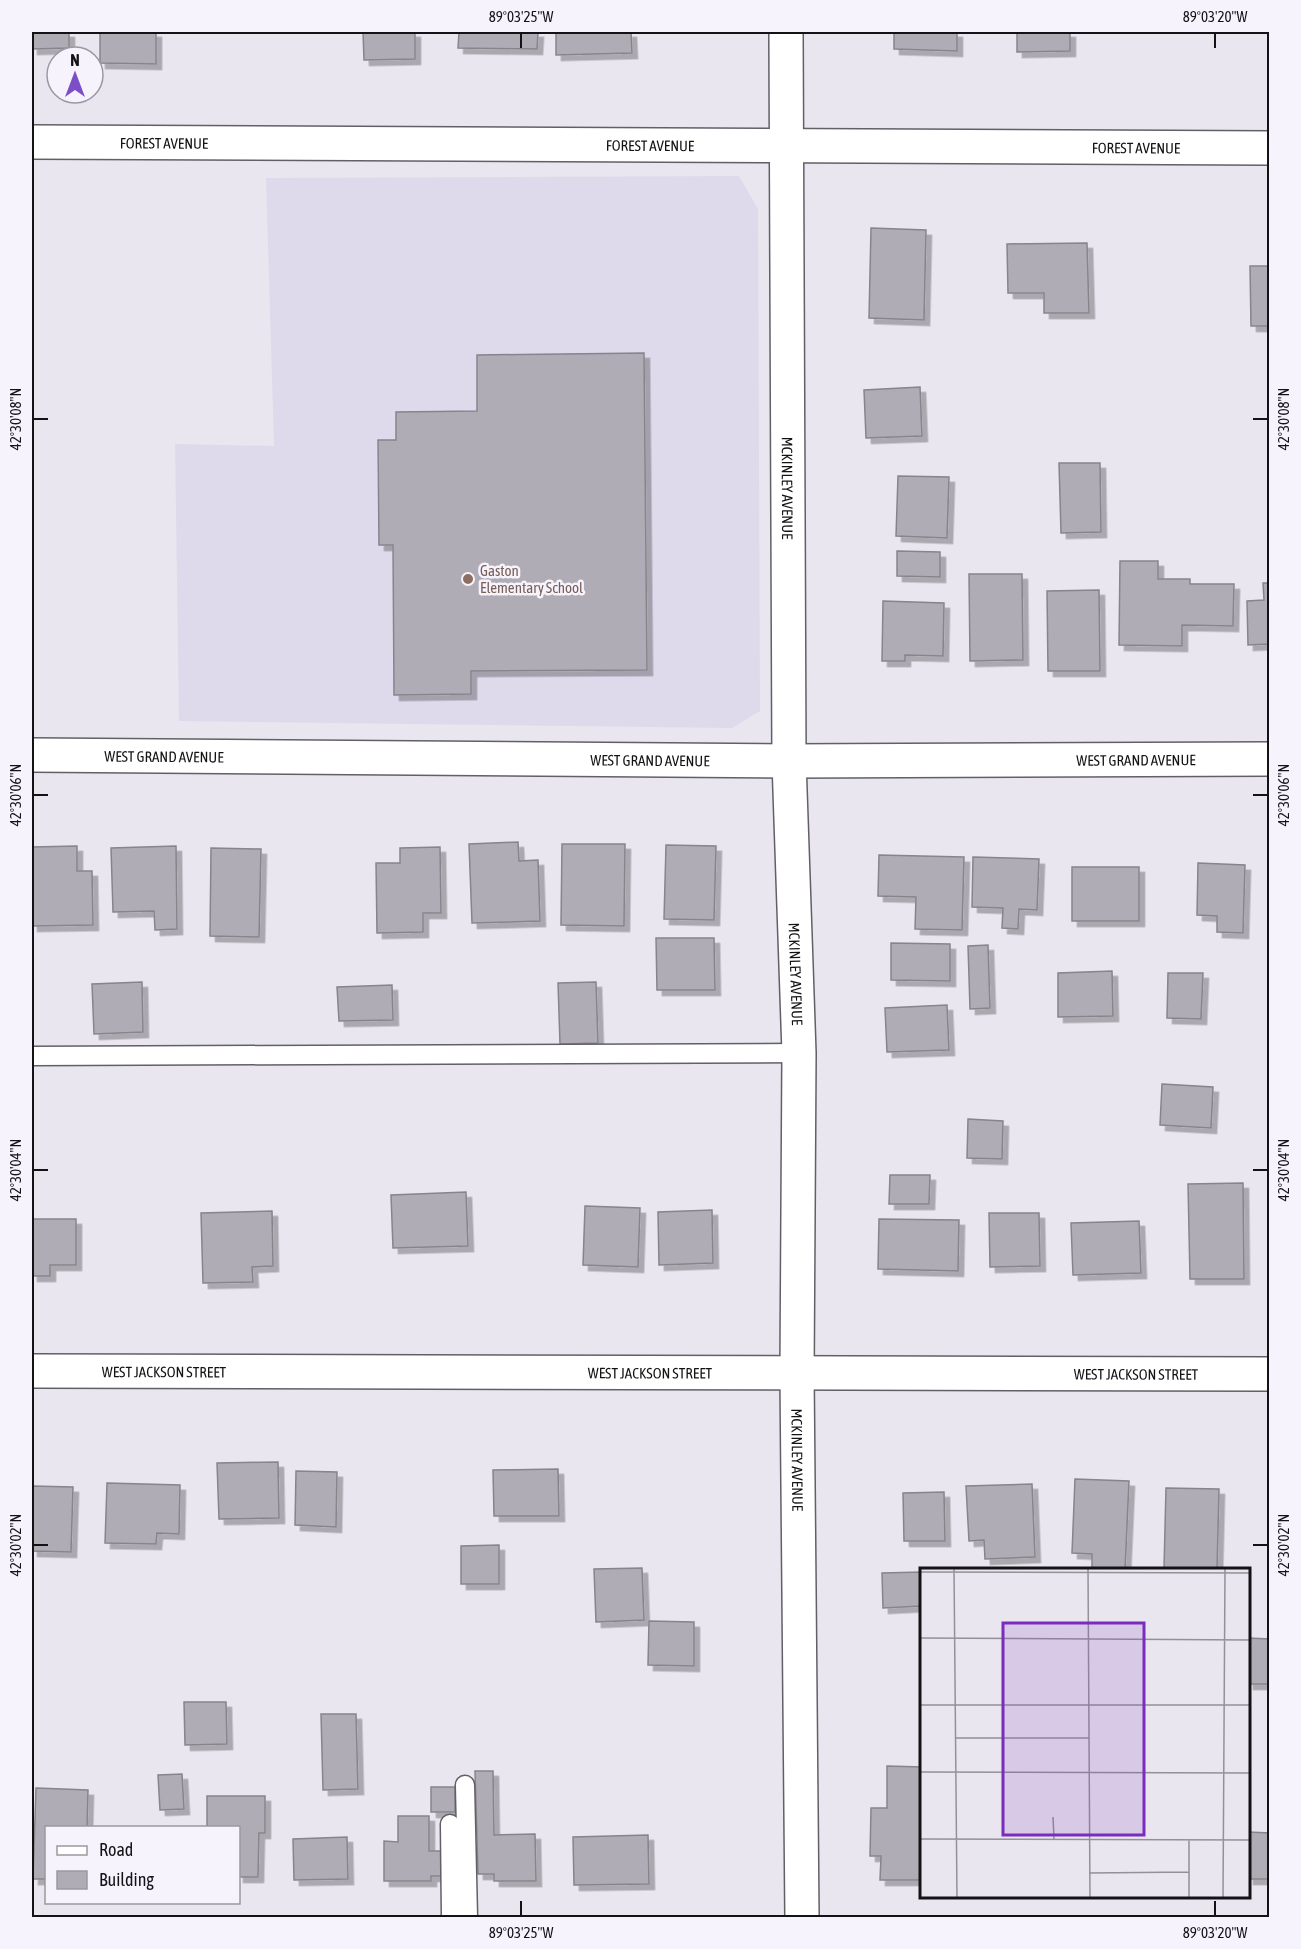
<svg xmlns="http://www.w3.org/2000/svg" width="1301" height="1949" font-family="'Asap Condensed',sans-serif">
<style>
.built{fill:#dfdaeb}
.building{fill:#b0acb5;stroke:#88848c;stroke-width:1.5;filter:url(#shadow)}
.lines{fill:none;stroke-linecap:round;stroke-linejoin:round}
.lane-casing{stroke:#625f67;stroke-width:21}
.street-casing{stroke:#625f67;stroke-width:36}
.secondary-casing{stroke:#625f67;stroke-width:36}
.lane{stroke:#fff;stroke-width:18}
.street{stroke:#fff;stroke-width:33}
.secondary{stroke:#fff;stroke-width:33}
.ticks{fill:none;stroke:#131215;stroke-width:2}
.education-dot{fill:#8d6e63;stroke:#f6f3fd;stroke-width:2}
.labels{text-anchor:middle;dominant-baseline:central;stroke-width:5;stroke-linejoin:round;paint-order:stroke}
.street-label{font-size:15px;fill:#131215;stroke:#f6f3fd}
.education-label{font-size:15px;fill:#785e54;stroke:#f6f3fd;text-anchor:start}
.inset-road{fill:none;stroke:#939198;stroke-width:1.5}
.view{fill:#7b2cbf;fill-opacity:0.15;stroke:#7b2cbf;stroke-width:3}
.inset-edge{fill:none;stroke:#131215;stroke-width:3}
.neatline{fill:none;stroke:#131215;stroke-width:2}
.ticks-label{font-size:15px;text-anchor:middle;fill:#131215}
</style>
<defs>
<filter id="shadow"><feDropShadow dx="5.5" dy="5.5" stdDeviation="0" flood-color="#0004"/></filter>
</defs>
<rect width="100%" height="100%" fill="#e9e6ef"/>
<path class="built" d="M 739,176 L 758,209 L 760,711 L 732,728 L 179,721 L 175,444 L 274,446 L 266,178 Z"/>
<g class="building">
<path d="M 32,32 L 69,32 L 69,48 L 32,49 Z"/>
<path d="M 100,32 L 156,32 L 156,64 L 100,63 Z"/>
<path d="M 363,32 L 415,32 L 415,59 L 364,60 Z"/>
<path d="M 459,32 L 538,32 L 537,49 L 458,48 Z"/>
<path d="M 556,32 L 631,32 L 632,53 L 556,55 Z"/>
<path d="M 894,32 L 957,32 L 957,51 L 894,49 Z"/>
<path d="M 1017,32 L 1070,32 L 1070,51 L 1017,52 Z"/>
<path d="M 871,228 L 926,230 L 924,320 L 869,318 Z"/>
<path d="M 1087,243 L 1089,313 L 1044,313 L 1044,293 L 1008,293 L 1007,244 Z"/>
<path d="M 1250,266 L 1270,266 L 1270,326 L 1251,326 Z"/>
<path d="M 644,353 L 647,670 L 471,671 L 471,694 L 394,695 L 393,545 L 379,545 L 378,440 L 396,440 L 396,412 L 477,411 L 477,355 Z"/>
<path d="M 920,387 L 922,436 L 866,438 L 864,390 Z"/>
<path d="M 1059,463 L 1100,463 L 1101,532 L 1061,533 Z"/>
<path d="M 898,476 L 949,477 L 947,538 L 896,536 Z"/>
<path d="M 897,551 L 940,552 L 940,577 L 897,576 Z"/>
<path d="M 1120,561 L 1158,561 L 1158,579 L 1190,579 L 1190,584 L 1234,584 L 1233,626 L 1182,625 L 1182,646 L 1119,645 Z"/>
<path d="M 969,574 L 1022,574 L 1023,660 L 970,661 Z"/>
<path d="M 1263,583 L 1270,583 L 1270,644 L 1248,645 L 1247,601 L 1264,600 Z"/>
<path d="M 1099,590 L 1100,671 L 1048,671 L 1047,591 Z"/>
<path d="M 883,601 L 944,603 L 943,656 L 905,655 L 905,661 L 882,661 Z"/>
<path d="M 518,842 L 519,861 L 538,860 L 540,921 L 472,923 L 469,844 Z"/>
<path d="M 562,844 L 625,844 L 624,926 L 561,925 Z"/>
<path d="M 666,845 L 716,846 L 714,920 L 664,919 Z"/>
<path d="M 77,846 L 77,871 L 92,871 L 93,925 L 32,926 L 32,847 Z"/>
<path d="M 176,846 L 177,929 L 155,930 L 154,911 L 113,912 L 111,848 Z"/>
<path d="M 440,847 L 441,913 L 423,913 L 423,932 L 377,933 L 376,863 L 400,863 L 400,848 Z"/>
<path d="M 211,848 L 261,849 L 259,937 L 210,936 Z"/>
<path d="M 879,855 L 964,857 L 962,930 L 915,929 L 916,897 L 878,896 Z"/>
<path d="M 973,857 L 1039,859 L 1037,910 L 1019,909 L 1018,929 L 1002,928 L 1003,908 L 972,907 Z"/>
<path d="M 1198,863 L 1245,865 L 1243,933 L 1217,932 L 1217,916 L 1197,915 Z"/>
<rect x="1072" y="867" width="67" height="54"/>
<path d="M 656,938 L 714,938 L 715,990 L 657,990 Z"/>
<path d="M 891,943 L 950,944 L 950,981 L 891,980 Z"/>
<path d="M 988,945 L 990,1008 L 970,1009 L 968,946 Z"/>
<path d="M 1112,971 L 1113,1016 L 1058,1017 L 1058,973 Z"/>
<path d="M 1168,973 L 1203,973 L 1201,1019 L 1167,1018 Z"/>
<path d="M 142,982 L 143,1032 L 94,1034 L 92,984 Z"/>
<path d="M 596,982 L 598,1043 L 560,1044 L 558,983 Z"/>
<path d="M 392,985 L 393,1020 L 339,1021 L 337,987 Z"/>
<path d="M 947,1005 L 949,1050 L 887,1052 L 885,1008 Z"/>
<path d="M 1162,1084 L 1213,1087 L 1211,1128 L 1160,1125 Z"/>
<path d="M 968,1119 L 1003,1121 L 1002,1159 L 967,1158 Z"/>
<path d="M 890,1175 L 930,1175 L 929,1204 L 889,1204 Z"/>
<path d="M 1243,1183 L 1244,1279 L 1190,1279 L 1188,1184 Z"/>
<path d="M 466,1192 L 468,1246 L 393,1248 L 391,1195 Z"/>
<path d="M 585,1206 L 640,1208 L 638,1267 L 583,1265 Z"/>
<path d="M 712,1210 L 713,1263 L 659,1265 L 658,1212 Z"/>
<path d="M 272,1211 L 273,1266 L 252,1267 L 253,1282 L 203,1283 L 201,1213 Z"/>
<path d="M 989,1213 L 1039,1213 L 1040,1266 L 990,1267 Z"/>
<path d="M 32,1219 L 76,1219 L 76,1265 L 50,1265 L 50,1276 L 32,1276 Z"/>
<path d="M 879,1219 L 959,1220 L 958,1271 L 878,1269 Z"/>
<path d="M 1139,1221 L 1141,1273 L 1073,1275 L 1071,1223 Z"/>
<path d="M 278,1462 L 279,1518 L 219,1519 L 217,1463 Z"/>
<path d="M 558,1469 L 559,1516 L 494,1516 L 493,1470 Z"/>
<path d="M 296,1471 L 337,1472 L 336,1527 L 295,1525 Z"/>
<path d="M 1075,1479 L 1129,1481 L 1125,1570 L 1092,1570 L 1092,1554 L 1072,1553 Z"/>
<path d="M 107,1483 L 180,1485 L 179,1534 L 157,1533 L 156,1544 L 105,1543 Z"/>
<path d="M 1032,1484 L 1035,1557 L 985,1559 L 984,1540 L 969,1541 L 966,1486 Z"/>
<path d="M 32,1486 L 73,1487 L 71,1552 L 32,1551 Z"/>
<path d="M 1166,1488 L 1219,1489 L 1217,1570 L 1164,1568 Z"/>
<path d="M 944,1492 L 945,1541 L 904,1541 L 903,1493 Z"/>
<path d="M 499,1545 L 499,1584 L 461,1584 L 461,1546 Z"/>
<path d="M 642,1568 L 644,1620 L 596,1622 L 594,1569 Z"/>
<path d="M 922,1572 L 922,1606 L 883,1608 L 882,1573 Z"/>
<path d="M 649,1621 L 694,1622 L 694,1666 L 648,1665 Z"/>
<path d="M 1248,1638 L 1270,1639 L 1270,1684 L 1248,1684 Z"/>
<path d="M 184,1702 L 226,1702 L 227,1744 L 185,1745 Z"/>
<path d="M 321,1714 L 356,1714 L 358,1789 L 323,1790 Z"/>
<path d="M 887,1766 L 922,1767 L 922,1880 L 880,1880 L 881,1856 L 870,1856 L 871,1808 L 887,1808 Z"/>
<path d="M 475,1771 L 493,1771 L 494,1835 L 535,1834 L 536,1881 L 494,1881 L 494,1874 L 478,1874 Z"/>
<path d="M 182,1774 L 184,1809 L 160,1810 L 158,1775 Z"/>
<rect x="431" y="1787" width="24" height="25"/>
<path d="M 36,1788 L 88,1790 L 87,1828 L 46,1828 L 46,1879 L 33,1879 Z"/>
<path d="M 207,1796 L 265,1796 L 265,1833 L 259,1833 L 258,1877 L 238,1877 L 238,1828 L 207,1828 Z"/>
<path d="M 398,1816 L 429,1816 L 429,1851 L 443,1851 L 443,1876 L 431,1876 L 431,1881 L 384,1881 L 384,1841 L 398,1842 Z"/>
<path d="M 1248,1832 L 1270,1833 L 1270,1879 L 1248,1879 Z"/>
<path d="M 648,1835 L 649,1884 L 574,1885 L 573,1837 Z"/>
<path d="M 347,1837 L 348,1879 L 294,1880 L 293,1839 Z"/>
</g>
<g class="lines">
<defs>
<g id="lane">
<path d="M 32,1056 L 799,1053"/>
<path d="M 465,1785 L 468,1918"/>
<path d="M 450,1824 L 451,1918"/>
</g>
<g id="street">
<path id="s1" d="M 32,142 L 1270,148"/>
<path id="s2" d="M 32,755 L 789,761 L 1270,759"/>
<path id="s3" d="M 32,1371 L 1270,1374"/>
</g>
<g id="secondary">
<path id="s4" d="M 786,32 L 789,761 L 799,1053 L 797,1374 L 802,1918"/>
</g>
</defs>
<use href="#lane" class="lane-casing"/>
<use href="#street" class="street-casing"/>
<use href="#secondary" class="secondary-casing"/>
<use href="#lane" class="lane"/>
<use href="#street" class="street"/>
<use href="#secondary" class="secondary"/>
</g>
<path class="ticks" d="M 521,33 L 521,48M 1215,33 L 1215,48M 33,419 L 48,419M 1253,419 L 1268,419M 33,795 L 48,795M 1253,795 L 1268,795M 33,1170 L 48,1170M 1253,1170 L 1268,1170M 33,1545 L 48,1545M 1253,1545 L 1268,1545M 521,1901 L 521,1916M 1215,1901 L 1215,1916"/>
<circle class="education-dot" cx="468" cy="579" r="6"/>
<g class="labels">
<g class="street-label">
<text stroke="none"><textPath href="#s1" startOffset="132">FOREST AVENUE</textPath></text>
<text stroke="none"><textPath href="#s1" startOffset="618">FOREST AVENUE</textPath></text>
<text stroke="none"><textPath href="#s1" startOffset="1104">FOREST AVENUE</textPath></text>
<text stroke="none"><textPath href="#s4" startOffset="456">MCKINLEY AVENUE</textPath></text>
<text stroke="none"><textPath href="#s2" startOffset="132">WEST GRAND AVENUE</textPath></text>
<text stroke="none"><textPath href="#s2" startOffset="618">WEST GRAND AVENUE</textPath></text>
<text stroke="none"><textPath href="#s2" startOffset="1104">WEST GRAND AVENUE</textPath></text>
<text stroke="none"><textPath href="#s4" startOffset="942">MCKINLEY AVENUE</textPath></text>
<text stroke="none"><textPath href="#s3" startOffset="132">WEST JACKSON STREET</textPath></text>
<text stroke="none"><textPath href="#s3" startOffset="618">WEST JACKSON STREET</textPath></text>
<text stroke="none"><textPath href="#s3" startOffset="1104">WEST JACKSON STREET</textPath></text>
<text stroke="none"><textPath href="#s4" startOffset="1428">MCKINLEY AVENUE</textPath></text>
</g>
<g class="education-label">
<text x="480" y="570">Gaston<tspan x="480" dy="17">Elementary School</tspan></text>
</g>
</g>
<g transform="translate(920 1568)">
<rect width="330" height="330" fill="#e9e6ef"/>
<path class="inset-road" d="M 34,0 L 37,330M 168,0 L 170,330M 0,4 L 330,5M 0,70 L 330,72M 0,137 L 330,137M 36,170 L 169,170M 0,204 L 330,205M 133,249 L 134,271M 0,271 L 330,272M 169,305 L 269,304M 269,330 L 269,272M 303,330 L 305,0"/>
<path class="view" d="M 83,55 L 224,55 L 224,267 L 83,267 Z"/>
<rect width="330" height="330" class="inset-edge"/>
</g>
<rect width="1301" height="1949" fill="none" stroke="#f6f3fd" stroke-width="66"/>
<rect x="45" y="1826" width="195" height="78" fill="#f6f3fd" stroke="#9b99a0" stroke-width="1.5"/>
<rect x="57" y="1846" width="30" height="9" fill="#ffffff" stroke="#9b99a0" stroke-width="1.5"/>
<text x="99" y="1856" font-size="18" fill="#131215">Road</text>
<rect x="57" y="1871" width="30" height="18" fill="#b0acb5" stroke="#9b99a0" stroke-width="1.5"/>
<text x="99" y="1886" font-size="18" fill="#131215">Building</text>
<g transform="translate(75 75)"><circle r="28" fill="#f6f3fd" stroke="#9b99a0" stroke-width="1.5"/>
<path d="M0-4.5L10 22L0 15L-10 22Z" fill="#7c4fc8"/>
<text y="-9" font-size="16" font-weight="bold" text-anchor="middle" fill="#131215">N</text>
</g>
<rect x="33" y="33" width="1235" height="1883" class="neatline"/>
<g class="ticks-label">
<text x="521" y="22">89°03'25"W</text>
<text x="1215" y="22">89°03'20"W</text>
<text transform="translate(16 419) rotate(-90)" y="5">42°30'08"N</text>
<text transform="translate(1284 419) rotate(-90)" y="5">42°30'08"N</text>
<text transform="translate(16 795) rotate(-90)" y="5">42°30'06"N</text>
<text transform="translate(1284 795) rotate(-90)" y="5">42°30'06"N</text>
<text transform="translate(16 1170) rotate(-90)" y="5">42°30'04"N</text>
<text transform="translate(1284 1170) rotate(-90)" y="5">42°30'04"N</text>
<text transform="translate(16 1545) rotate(-90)" y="5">42°30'02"N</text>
<text transform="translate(1284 1545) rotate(-90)" y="5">42°30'02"N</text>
<text x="521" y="1938">89°03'25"W</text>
<text x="1215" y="1938">89°03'20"W</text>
</g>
</svg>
